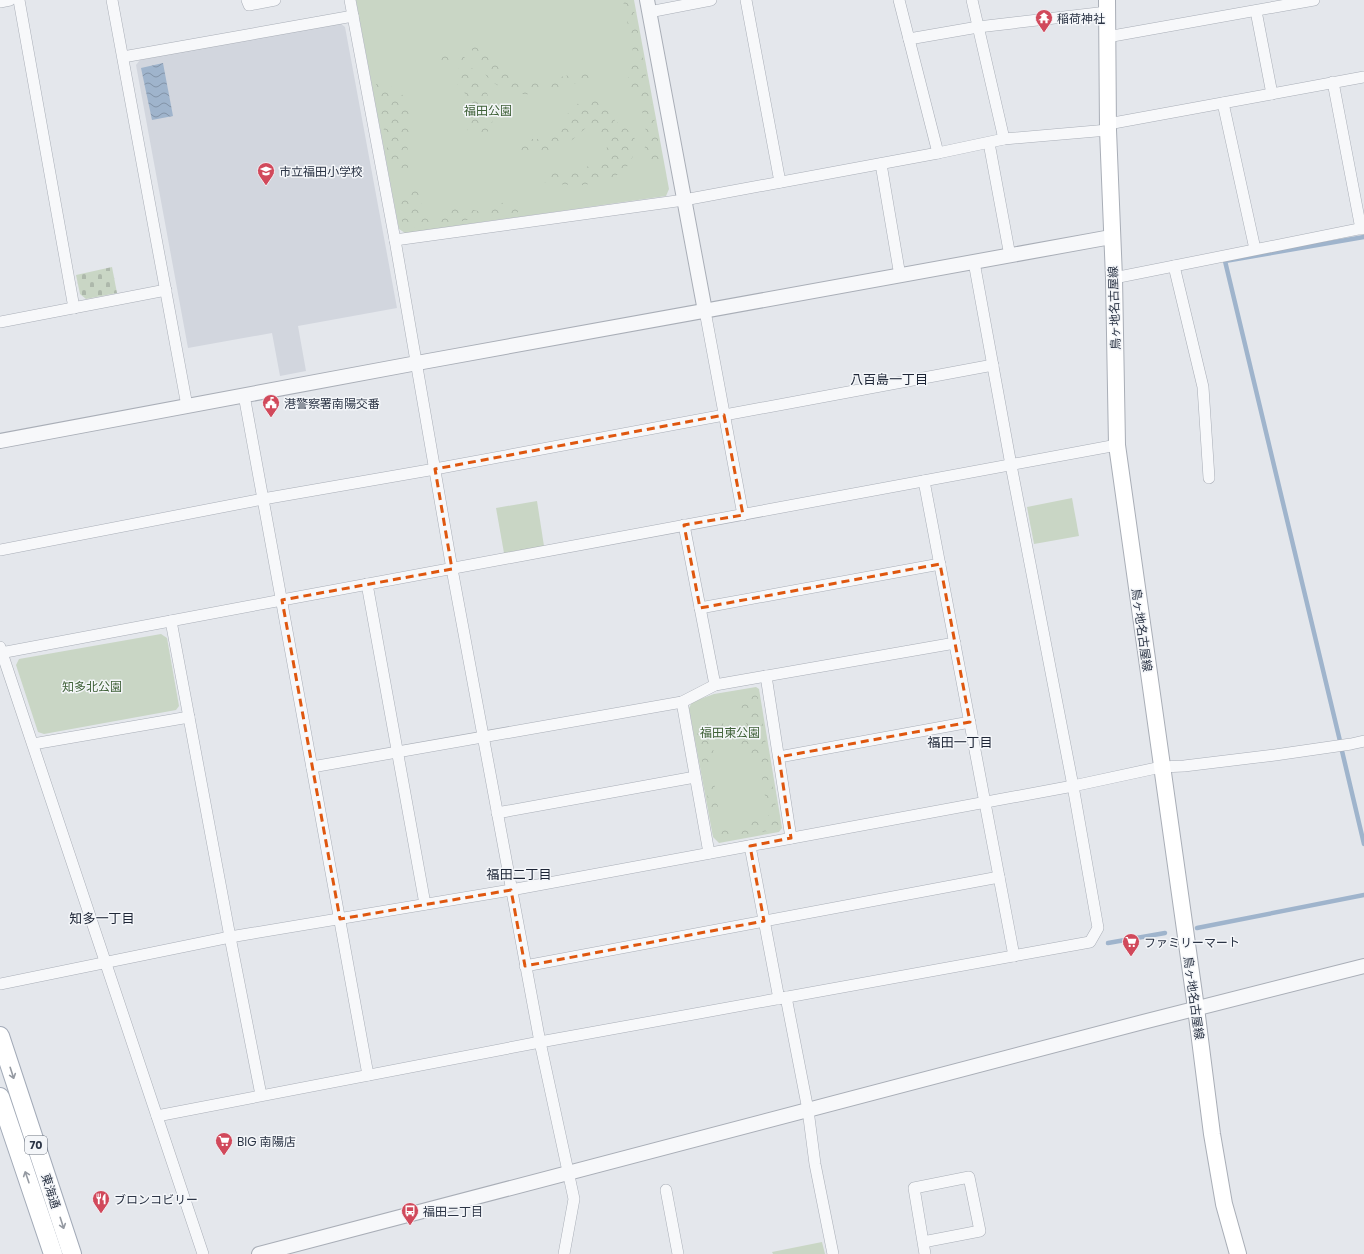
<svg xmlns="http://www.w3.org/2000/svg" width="1364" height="1254" font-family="Poppins,'Noto Sans JP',sans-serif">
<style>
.built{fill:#d2d6de}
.green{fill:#c9d6c5}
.forest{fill:url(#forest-crowns)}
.cemetery{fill:url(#cemetery-stones)}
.water{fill:url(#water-waves)}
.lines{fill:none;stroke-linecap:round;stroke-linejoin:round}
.stream{stroke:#9fb4cc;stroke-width:4.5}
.minor-casing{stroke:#a9aeb7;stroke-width:12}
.tertiary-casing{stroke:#a9aeb7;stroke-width:16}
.secondary-casing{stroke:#a9aeb7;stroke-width:18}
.primary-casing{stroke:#a3abb8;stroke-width:20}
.minor{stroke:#f7f8fa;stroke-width:11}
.tertiary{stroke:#f7f8fa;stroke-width:14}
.secondary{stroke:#fff;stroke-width:16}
.primary{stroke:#fff;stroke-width:18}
.oneway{stroke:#959aa2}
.marked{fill:none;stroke:#df570f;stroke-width:3;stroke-dasharray:8 5;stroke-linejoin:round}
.labels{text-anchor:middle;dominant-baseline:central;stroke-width:3;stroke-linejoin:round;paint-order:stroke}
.shield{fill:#f4f6f9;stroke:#676e7b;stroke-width:1}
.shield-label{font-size:11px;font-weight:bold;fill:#2b3445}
.poi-label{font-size:12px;fill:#2b3445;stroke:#f4f6f9;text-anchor:start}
.park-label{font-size:12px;fill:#3f6138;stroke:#f4f6f9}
.street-label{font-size:12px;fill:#2b3445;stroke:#f4f6f9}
.neighbourhood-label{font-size:13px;fill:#1d2536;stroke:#f4f6f9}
</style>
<defs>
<pattern id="forest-crowns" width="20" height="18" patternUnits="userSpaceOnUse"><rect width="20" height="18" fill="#c9d6c5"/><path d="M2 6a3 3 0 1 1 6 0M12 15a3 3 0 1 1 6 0" fill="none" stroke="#adb8ab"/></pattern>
<pattern id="cemetery-stones" width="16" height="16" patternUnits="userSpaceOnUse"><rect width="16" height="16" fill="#c9d6c5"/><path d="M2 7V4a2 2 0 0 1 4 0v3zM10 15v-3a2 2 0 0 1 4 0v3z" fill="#adb8ab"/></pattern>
<pattern id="water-waves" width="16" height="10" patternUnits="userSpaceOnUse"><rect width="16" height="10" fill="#9fb4cc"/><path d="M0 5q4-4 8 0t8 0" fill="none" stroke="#8293a7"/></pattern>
</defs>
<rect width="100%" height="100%" fill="#e4e7ec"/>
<path class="built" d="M 339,22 L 345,27 L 397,308 L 298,326 L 306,371 L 280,376 L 272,333 L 188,348 L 136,65 L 140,60 Z"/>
<g class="green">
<path d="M 356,0 L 634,0 L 669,189 L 666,196 L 405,233 L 399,229 Z"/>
<path d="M 1072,498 L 1079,536 L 1034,544 L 1027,507 Z"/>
<path d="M 537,501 L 544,546 L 504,553 L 496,508 Z"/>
<path d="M 161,634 L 167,638 L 179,706 L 176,710 L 44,734 L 38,732 L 16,665 L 19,659 Z"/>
<path d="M 756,687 L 759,689 L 782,828 L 779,832 L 719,843 L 713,837 L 689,708 L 692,702 L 714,694 Z"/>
<path d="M 822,1242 L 825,1254 L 773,1254 L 772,1252 Z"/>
</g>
<g class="forest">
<path d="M 623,0 L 632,0 L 662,161 L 658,163 L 652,164 L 644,158 L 646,132 L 643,114 L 638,102 L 628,85 L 628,78 L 634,57 Z"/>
<path d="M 472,42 L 522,85 L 589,71 L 593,74 L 594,79 L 530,94 C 519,96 496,87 488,78 C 481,69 477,58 471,48 L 470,44 Z"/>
<path d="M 457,52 L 461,52 C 479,79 495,94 492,129 C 486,133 479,137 472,133 C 457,126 471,108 466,96 C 464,90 458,85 454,81 L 455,75 L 459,69 L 456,61 L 453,61 L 446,67 L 441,68 L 437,65 L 441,56 Z"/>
<path d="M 384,79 L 390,84 L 393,91 L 405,96 L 409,104 L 411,115 L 411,133 L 407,144 L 409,160 L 408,168 L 401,171 L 393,171 L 390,165 L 376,85 L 378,81 Z"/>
<path d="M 586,99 L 597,100 L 610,106 L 615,121 C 621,125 630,130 634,137 C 639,146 631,164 624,170 C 617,176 609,179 601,182 C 583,187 562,185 543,182 C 543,178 544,174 548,172 C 555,167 562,173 569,172 C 579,171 607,161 607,149 C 607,144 603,139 601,134 C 601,131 601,128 600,125 L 595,123 L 588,126 L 572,140 L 559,146 L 545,152 L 538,151 L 529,156 L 520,155 L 517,150 L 521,142 L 531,139 L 541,139 L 551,133 L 561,122 L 574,106 Z"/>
<path d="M 412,190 L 418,191 C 421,198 421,206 424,214 C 437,219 442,211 453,208 C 466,204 476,213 484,211 C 493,209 499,197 508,206 L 520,204 L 520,209 L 517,213 L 477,218 L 438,226 L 430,224 L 410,228 L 405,227 C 399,218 396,200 403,191 Z"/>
<path d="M 753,691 L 756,692 L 759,701 L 779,826 L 778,829 L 721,840 L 718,839 L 715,834 L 722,830 L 750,824 L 754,820 L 767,819 C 772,806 765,800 763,788 C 760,775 767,766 757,754 L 747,755 L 743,754 L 738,747 L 740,736 L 746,735 L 750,731 L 744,719 L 741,706 L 741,699 L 738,693 Z"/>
<path d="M 714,718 L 722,720 C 727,731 718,735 711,740 L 714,753 L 710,766 L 706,768 L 703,766 L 697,736 L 698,732 Z"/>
<path d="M 711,783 L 714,784 L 716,790 L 716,799 L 720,815 L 717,820 L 715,821 L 711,817 L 706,789 L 706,787 Z"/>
</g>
<path class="cemetery" d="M 112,267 L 117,293 L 86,299 L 80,294 L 76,275 Z"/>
<path class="water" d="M 163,63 L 173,116 L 152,120 L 141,68 Z"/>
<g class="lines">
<g class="stream">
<path d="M 1340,741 L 1225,261 L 1364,237"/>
<path d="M 1342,751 L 1364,844"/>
<path d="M 1197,928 L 1364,895"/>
<path d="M 1108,943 L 1165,933"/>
</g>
<defs>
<g id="minor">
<path d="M 19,0 L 74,308"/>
<path d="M 112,0 L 187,406"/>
<path d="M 247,0 L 249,5 L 275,0"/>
<path d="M 350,0 L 395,240 L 452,569 L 540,1042 L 574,1199 L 564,1254"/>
<path d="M 746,0 L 780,182"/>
<path d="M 899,0 L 938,153"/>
<path d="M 972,0 L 1004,139"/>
<path d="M 0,2 L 10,0"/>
<path d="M 1256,11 L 1272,94"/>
<path d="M 649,12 L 711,0"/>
<path d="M 1107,37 L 1314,0"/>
<path d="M 909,39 L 978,27 L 1107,12"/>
<path d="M 123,57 L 353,16"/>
<path d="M 1333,82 L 1361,229"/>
<path d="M 1223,103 L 1255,249"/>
<path d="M 1108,124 L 1364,77"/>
<path d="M 989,143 L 1010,256"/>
<path d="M 881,164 L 900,276"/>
<path d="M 395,240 L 684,200 L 938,153 L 1004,139 L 1108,130"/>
<path d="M 1174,266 L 1203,387 L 1209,478"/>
<path d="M 1114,278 L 1364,228"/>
<path d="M 705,311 L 743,515"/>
<path d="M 0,322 L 166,290"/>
<path d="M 244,395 L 368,1075"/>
<path d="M 924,481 L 1014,956"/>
<path d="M 684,525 L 715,685"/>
<path d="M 0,550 L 263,499 L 435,469 L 993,365"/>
<path d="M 367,584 L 425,904"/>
<path d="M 700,608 L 940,564"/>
<path d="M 171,621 L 230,937 L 261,1095"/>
<path d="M 0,647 L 203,1254"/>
<path d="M 0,653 L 282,600 L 1117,445"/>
<path d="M 766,676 L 791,838"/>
<path d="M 682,702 L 709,853"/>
<path d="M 33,744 L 189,717"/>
<path d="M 779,757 L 970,722"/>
<path d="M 312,767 L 682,702 L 715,685 L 955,643"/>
<path d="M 497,813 L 695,777"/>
<path d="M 750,846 L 779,999"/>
<path d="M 525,966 L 999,877"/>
<path d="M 0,984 L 230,937 L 511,890 L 1073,786 L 1161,767 L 1184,766 L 1275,755 L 1351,744 L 1364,741"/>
<path d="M 786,997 L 808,1110 L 815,1164 L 833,1254"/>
<path d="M 157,1116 L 540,1042 L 1090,942 L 1098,928 L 1073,786 L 1011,465 L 974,262"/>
<path d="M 666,1190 L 678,1254"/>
<path d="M 923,1242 L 980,1231 L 969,1177 L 914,1188 L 925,1254"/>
</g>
<g id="tertiary">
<path d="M 647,0 L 705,311"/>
<path d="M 0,441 L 417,363 L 1111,237"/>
<path d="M 259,1254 L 1143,1022 L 1364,966"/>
</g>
<path id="secondary" d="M 1107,0 L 1108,130 L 1114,278 L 1117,445 L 1196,1008 L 1212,1134 L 1224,1204 L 1238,1254"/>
<g id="primary">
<path d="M 0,1036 L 72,1254"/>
<path d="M 0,1097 L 53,1254"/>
</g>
</defs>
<use href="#minor" class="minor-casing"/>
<use href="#tertiary" class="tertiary-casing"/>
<use href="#secondary" class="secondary-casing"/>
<use href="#primary" class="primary-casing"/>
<use href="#minor" class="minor"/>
<use href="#tertiary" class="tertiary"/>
<use href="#secondary" class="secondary"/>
<use href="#primary" class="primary"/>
</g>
<defs><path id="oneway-shaft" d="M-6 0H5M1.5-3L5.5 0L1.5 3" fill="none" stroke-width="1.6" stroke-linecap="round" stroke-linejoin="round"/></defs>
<g class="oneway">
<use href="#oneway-shaft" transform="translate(12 1073) rotate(72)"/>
<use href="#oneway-shaft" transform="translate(27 1177) rotate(-109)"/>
<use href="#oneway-shaft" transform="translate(62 1223) rotate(72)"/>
</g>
<path class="marked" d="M 724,415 L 743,515 L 684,525 L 700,608 L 940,564 L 970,722 L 779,757 L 791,838 L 750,846 L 764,921 L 525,966 L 511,890 L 340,919 L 282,600 L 452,569 L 435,469 Z"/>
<defs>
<symbol id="temple-pin" viewBox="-11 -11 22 30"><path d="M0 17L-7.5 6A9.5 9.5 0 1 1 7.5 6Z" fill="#d1495b" stroke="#f4f6f9"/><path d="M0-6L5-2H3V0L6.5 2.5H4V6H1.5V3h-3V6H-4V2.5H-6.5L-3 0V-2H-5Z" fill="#fff"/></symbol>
<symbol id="school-pin" viewBox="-11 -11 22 30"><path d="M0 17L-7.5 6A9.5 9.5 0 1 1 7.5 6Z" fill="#d1495b" stroke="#f4f6f9"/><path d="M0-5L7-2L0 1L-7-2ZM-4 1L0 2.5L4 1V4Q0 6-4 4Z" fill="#fff"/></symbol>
<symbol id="civic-pin" viewBox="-11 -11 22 30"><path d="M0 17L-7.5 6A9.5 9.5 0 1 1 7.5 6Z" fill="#d1495b" stroke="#f4f6f9"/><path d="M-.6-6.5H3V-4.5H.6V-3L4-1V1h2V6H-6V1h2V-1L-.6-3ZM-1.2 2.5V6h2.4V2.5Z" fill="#fff"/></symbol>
<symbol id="supermarket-pin" viewBox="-11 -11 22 30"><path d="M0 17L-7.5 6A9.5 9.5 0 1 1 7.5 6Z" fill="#d1495b" stroke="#f4f6f9"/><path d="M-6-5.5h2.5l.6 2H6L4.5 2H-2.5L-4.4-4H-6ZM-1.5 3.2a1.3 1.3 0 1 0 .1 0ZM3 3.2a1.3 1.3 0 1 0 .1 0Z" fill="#fff"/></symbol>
<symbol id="restaurant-pin" viewBox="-11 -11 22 30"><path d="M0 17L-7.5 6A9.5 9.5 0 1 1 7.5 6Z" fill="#d1495b" stroke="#f4f6f9"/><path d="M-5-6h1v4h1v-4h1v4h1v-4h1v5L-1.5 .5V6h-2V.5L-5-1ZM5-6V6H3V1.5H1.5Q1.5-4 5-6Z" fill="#fff"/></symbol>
<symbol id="bus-pin" viewBox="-11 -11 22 30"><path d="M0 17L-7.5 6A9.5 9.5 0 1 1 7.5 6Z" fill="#d1495b" stroke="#f4f6f9"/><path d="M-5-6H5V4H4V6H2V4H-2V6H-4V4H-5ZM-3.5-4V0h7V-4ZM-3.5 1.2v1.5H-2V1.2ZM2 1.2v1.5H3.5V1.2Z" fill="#fff"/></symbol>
</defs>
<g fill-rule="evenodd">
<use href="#temple-pin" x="1034" y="8" width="20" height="27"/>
<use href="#school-pin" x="256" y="161" width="20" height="27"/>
<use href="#civic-pin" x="261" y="393" width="20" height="27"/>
<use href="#supermarket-pin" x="1121" y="932" width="20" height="27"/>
<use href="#supermarket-pin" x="214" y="1131" width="20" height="27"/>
<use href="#restaurant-pin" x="91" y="1189" width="20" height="27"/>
<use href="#bus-pin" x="400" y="1201" width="20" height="27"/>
</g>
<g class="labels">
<rect class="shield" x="25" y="1136" width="22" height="18" rx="3"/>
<g class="shield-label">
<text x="36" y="1145">70</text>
</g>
<g class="poi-label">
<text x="1057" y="18">稲荷神社</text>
<text x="279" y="171">市立福田小学校</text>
<text x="284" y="403">港警察署南陽交番</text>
<text x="1144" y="942">ファミリーマート</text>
<text x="237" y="1141">BIG 南陽店</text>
<text x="114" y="1199">ブロンコビリー</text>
<text x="423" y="1211">福田二丁目</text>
</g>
<g class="park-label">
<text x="488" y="110">福田公園</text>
<text x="92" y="686">知多北公園</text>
<text x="730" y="732">福田東公園</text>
</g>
<g class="street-label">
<text transform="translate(1114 308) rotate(-92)">鳥ヶ地名古屋線</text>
<text transform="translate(1142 630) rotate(82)">鳥ヶ地名古屋線</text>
<text transform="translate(1194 998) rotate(82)">鳥ヶ地名古屋線</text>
<text transform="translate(51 1191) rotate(72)">東海通</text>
</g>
<g class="neighbourhood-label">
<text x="889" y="379">八百島一丁目</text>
<text x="960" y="742">福田一丁目</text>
<text x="519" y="874">福田二丁目</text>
<text x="102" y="918">知多一丁目</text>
</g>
</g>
</svg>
